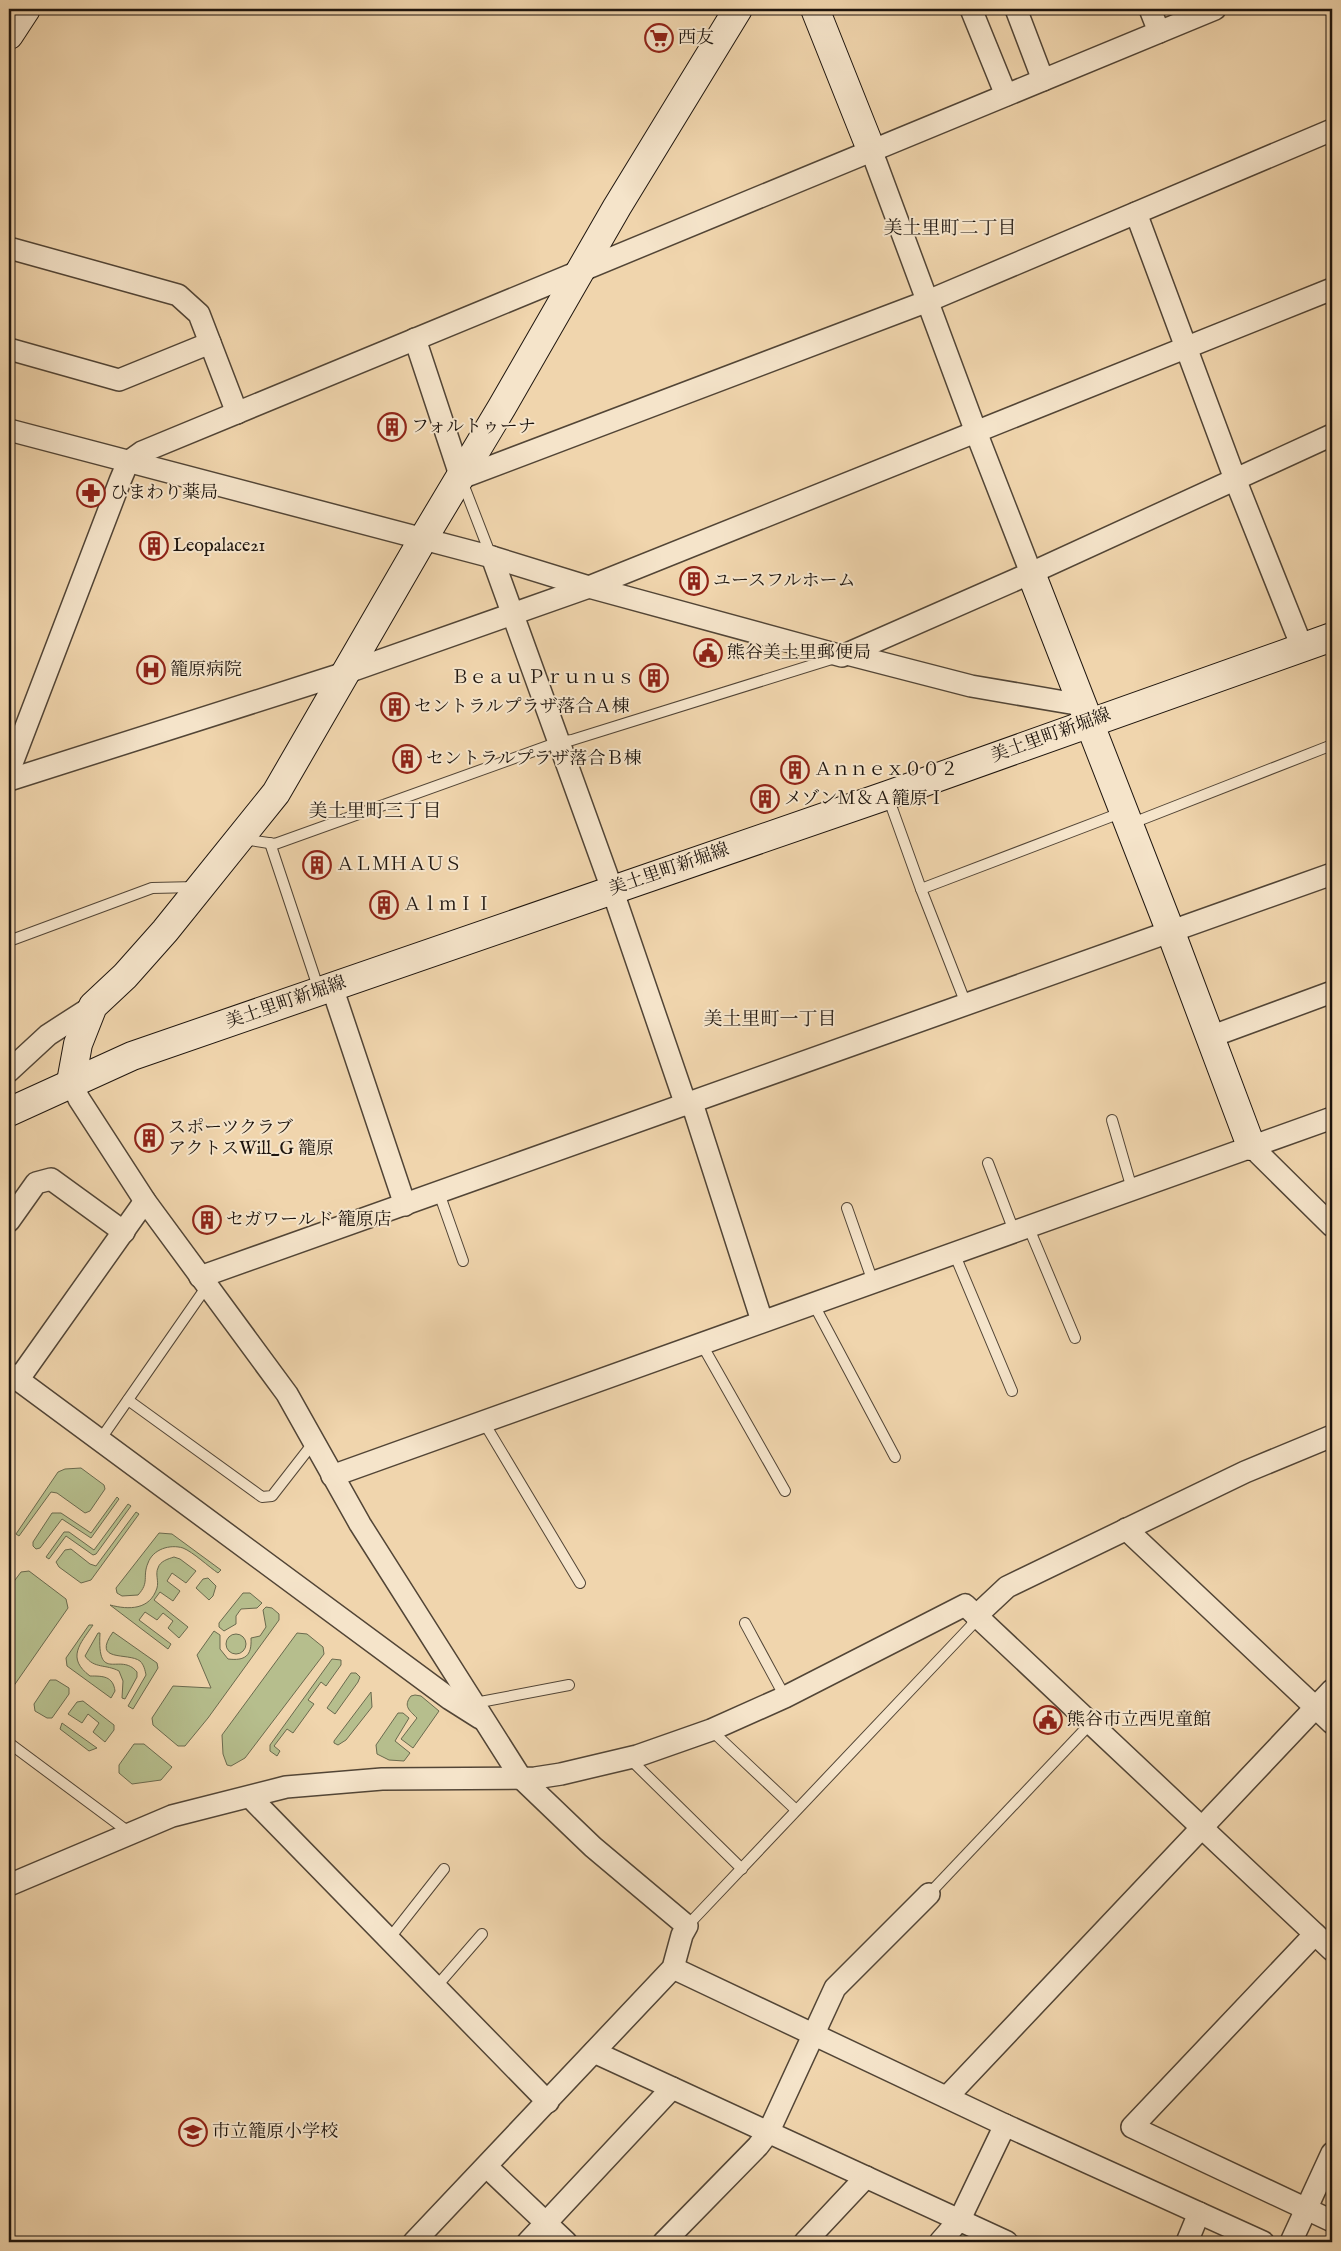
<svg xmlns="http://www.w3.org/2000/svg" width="1341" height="2251" font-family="'IM FELL English','Noto Serif JP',serif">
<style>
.green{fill:#b6be8d;stroke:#6a6a4e}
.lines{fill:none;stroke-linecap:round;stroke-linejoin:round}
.lane-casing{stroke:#524536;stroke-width:12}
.street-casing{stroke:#524536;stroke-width:24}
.secondary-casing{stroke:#1e150e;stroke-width:30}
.lane{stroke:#f5e4ca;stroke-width:10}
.street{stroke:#f5e4ca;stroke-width:21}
.secondary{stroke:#f5e4ca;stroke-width:28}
.labels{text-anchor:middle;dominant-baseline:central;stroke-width:4;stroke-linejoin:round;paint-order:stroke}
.poi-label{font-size:18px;fill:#1e150e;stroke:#f5e4ca;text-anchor:start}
.street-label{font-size:18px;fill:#1e150e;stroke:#f5e4ca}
.neighbourhood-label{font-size:19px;fill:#1e150e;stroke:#f5e4ca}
</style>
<rect width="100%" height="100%" fill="#f0d5ad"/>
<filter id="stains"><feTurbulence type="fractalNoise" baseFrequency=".004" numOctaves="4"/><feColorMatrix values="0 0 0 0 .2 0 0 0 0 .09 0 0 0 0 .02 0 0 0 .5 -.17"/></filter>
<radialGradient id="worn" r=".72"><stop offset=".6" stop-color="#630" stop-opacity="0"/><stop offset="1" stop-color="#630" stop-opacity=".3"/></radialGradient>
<g class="green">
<path d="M 81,1468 L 104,1485 L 105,1489 L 90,1511 L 85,1513 L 57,1493 L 51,1492 L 19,1536 L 16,1534 L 58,1472 L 65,1469 Z"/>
<path d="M 117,1497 L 119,1499 L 91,1538 L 62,1519 L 40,1548 L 36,1549 L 33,1546 L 33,1542 L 52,1513 L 61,1513 L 91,1533 Z"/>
<path d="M 128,1504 L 131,1506 L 96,1554 L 93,1555 L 66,1536 L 49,1559 L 46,1557 L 64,1532 L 69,1532 L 94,1550 Z"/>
<path d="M 136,1512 L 139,1514 L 91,1580 L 81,1583 L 59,1567 L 56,1562 L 65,1550 L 71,1549 L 90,1564 L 96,1566 Z"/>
<path d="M 159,1533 L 172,1534 L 221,1570 L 218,1573 C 209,1567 193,1552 183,1548 C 170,1544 153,1549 148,1563 C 142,1577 150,1582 138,1595 L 122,1596 L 117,1593 L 116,1588 Z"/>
<path d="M 174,1557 L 180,1559 L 196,1571 L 186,1583 L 172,1573 L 167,1581 L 180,1591 L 173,1601 L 160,1592 L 154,1600 L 188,1627 L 179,1638 L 168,1628 L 173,1621 L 163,1613 L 157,1620 L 145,1612 L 139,1620 L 171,1644 L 168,1649 L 110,1605 C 129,1610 150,1610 157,1588 C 159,1581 155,1574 158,1568 C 160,1561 168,1559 174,1557 Z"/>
<path d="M 29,1571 L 66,1599 L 68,1608 L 13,1687 L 9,1688 L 9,1626 L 14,1620 L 9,1615 L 9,1588 L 21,1572 Z"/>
<path d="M 208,1578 L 216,1586 L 213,1596 L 209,1600 L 196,1588 L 203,1579 Z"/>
<path d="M 243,1593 L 250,1593 L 262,1603 L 257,1608 L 241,1609 L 236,1616 L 236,1624 L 224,1631 L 219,1627 L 219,1623 Z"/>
<path d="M 266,1607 L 272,1608 L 279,1614 L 279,1620 L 208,1718 L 185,1746 L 178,1746 L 153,1725 L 152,1718 L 173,1686 L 211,1688 L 197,1655 L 214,1631 L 220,1635 L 220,1649 L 228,1659 C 245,1661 252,1656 251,1638 L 260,1636 L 266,1627 L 263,1610 Z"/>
<path d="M 89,1625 L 93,1625 C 80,1644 66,1658 90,1676 C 103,1676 113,1676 115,1691 L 111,1698 L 67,1666 L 66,1658 Z"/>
<path d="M 113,1632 L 157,1663 L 158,1668 L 133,1709 L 128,1706 L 146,1675 C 145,1670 144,1665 140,1661 C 128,1652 91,1663 113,1632 Z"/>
<path d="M 98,1633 L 100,1633 C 97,1685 120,1651 137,1672 L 137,1677 L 125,1699 L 122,1698 L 123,1681 L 119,1671 C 106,1664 94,1669 85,1656 Z"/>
<path d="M 297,1633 L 307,1634 L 323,1647 L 324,1654 L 245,1758 L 231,1766 L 227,1765 L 223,1754 L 222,1735 Z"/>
<circle cx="236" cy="1644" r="10"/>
<path d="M 332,1659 L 341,1660 L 341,1665 L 326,1686 L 321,1682 L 308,1700 L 314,1704 L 293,1733 L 287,1729 L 274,1746 L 280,1751 L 277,1756 L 270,1751 L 270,1745 Z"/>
<path d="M 351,1673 L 356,1673 L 360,1677 L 358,1682 L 335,1714 L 327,1708 Z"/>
<path d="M 50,1680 L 56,1680 L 69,1688 L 69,1694 L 52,1718 L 47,1718 L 35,1711 L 34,1704 Z"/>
<path d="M 371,1692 L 372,1707 L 346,1740 L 338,1745 L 334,1743 L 334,1741 Z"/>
<path d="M 415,1695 L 421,1696 L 439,1711 L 413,1748 L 401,1739 L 417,1718 C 409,1710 403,1706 411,1696 Z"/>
<path d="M 83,1701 L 114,1725 L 114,1730 L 105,1742 L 93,1732 L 99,1723 L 88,1714 L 82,1723 L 68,1714 L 77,1702 Z"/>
<path d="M 398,1713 L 403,1713 L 409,1718 L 395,1741 L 410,1753 L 404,1761 L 389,1760 L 377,1754 L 376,1745 Z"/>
<path d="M 62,1723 L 97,1748 L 89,1751 L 60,1729 Z"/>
<path d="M 134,1744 L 144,1744 L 172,1767 L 161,1780 L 132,1784 L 119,1773 L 119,1765 Z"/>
<path d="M 964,2231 L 987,2242 L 953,2242 Z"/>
</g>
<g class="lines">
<defs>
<g id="lane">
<path d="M 462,481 L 491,556"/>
<path d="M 888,797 L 921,889 L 966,1004"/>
<path d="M 1130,824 L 1332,745"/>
<path d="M 243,839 L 275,844 L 559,742 L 572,740 L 835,658"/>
<path d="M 270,843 L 319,990"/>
<path d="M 921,889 L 1123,812"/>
<path d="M 9,941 L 152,888 L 196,887"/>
<path d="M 1112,1120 L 1132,1189"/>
<path d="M 988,1163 L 1014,1231"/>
<path d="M 439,1193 L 463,1261"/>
<path d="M 847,1208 L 873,1282"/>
<path d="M 1028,1226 L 1075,1338"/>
<path d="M 954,1253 L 1012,1391"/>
<path d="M 813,1303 L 895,1457"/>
<path d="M 701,1343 L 785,1491"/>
<path d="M 128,1400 L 262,1497 L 272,1496 L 314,1442"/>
<path d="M 483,1421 L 580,1583"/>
<path d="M 100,1440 L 207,1286"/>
<path d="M 745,1623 L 785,1697"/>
<path d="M 475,1703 L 569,1685"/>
<path d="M 711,1730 L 796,1810"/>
<path d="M 9,1743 L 130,1833"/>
<path d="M 629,1758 L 742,1869"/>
<path d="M 929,1894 L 1091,1723"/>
<path d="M 687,1926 L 971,1626 L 976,1616"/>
<path d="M 389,1939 L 444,1869"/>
<path d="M 436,1987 L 482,1934"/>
</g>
<g id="street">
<path d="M 971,9 L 1006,95"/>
<path d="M 1016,9 L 1043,80"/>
<path d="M 1150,9 L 1159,32"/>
<path d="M 872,152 L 976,432 L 1031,573"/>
<path d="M 1136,213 L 1235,479 L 1302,647"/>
<path d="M 9,248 L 178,295 L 199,314 L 237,413"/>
<path d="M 415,339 L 461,478 L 928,301 L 1332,130"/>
<path d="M 9,349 L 119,380 L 210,343"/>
<path d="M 9,430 L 492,557 L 589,587 L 842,656 L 1031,573 L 1332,435"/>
<path d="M 492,557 L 612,889 L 686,1105"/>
<path d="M 847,654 L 971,686 L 1082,705"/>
<path d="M 9,771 L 120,481 L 128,462 L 142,452 L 1215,9"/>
<path d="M 9,780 L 345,673 L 589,587 L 1332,289"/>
<path d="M 332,987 L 405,1205"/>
<path d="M 1210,1037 L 1332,992"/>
<path d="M 9,1071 L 48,1035 L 93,1006"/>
<path d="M 71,1082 L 79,1099 L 145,1201 L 287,1394 L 360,1524 L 521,1778 L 593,1847 L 687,1926 L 682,1935 L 673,1968 L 414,2242"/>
<path d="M 692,1103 L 762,1321"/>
<path d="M 1251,1146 L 1332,1226"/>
<path d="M 9,1221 L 36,1183 L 51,1179 L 124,1232"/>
<path d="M 200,1277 L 1332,874"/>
<path d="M 9,1373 L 450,1699 L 480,1718"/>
<path d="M 18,1380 L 145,1201"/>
<path d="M 332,1476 L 1332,1118"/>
<path d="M 1126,1529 L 1332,1723"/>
<path d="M 976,1616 L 1007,1587 L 1245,1472 L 1332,1436"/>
<path d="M 250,1797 L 548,2102"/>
<path d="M 9,1885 L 172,1816 L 286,1787 L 382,1779 L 535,1778 L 561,1774 L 637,1756 L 711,1730 L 785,1697 L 965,1605 L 1332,1950"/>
<path d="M 1315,1934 L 1132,2127 L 1332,2221"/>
<path d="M 673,1968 L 1005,2125 L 1263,2242"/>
<path d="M 594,2052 L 1007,2242"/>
<path d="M 947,2097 L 1332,1690"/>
<path d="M 487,2167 L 566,2242"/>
<path d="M 528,2242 L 672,2088"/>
<path d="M 664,2242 L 758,2146 L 768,2133 L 835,1988 L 929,1894"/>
<path d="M 805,2242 L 866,2177"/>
<path d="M 940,2242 L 960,2219 L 1005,2125"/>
<path d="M 1187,2242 L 1199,2213"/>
<path d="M 1291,2242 L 1332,2153"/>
</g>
<g id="secondary">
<path d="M 815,9 L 872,152"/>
<path d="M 9,35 L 26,9"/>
<path d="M 1031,573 L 1170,930 L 1251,1146"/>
<path d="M 71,1082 L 78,1044 L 93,1006 L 125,976 L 165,931 L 276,793 L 423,539 L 502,407 L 617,207 L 738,9"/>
<path d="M 9,1112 L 132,1056 L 888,795 L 1332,637"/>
</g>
</defs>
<use href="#lane" class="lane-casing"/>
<use href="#street" class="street-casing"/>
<use href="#secondary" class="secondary-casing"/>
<use href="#lane" class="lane"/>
<use href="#street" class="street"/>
<use href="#secondary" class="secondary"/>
</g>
<defs>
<symbol id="supermarket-ring" viewBox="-11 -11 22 22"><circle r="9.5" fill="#f5e4ca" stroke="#8f2418" stroke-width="1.5"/><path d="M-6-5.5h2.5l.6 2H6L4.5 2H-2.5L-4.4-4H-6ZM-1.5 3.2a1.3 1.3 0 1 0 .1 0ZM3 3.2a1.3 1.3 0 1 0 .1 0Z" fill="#8f2418"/></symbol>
<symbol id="building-ring" viewBox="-11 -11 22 22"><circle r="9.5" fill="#f5e4ca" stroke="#8f2418" stroke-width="1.5"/><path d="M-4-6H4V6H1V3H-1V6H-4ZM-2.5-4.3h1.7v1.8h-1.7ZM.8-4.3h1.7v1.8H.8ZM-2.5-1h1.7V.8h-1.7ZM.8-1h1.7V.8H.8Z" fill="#8f2418"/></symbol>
<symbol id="pharmacy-ring" viewBox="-11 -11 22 22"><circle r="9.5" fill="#f5e4ca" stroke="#8f2418" stroke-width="1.5"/><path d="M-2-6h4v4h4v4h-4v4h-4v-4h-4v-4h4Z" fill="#8f2418"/></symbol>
<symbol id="civic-ring" viewBox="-11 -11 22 22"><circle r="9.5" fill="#f5e4ca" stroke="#8f2418" stroke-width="1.5"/><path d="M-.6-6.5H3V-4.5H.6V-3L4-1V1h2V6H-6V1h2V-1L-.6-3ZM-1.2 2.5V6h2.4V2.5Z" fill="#8f2418"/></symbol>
<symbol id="hospital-ring" viewBox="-11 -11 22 22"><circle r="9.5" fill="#f5e4ca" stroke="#8f2418" stroke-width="1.5"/><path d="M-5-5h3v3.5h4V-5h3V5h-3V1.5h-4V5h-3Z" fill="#8f2418"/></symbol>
<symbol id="school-ring" viewBox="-11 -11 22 22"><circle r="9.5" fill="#f5e4ca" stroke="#8f2418" stroke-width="1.5"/><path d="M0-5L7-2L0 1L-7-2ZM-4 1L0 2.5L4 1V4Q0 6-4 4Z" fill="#8f2418"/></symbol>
</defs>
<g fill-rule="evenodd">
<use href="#supermarket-ring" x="643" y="22" width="32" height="32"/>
<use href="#building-ring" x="376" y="411" width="32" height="32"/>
<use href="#pharmacy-ring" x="75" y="477" width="32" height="32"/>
<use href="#building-ring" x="138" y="530" width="32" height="32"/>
<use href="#building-ring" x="678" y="565" width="32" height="32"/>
<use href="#civic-ring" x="692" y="637" width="32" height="32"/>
<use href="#hospital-ring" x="135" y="654" width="32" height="32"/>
<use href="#building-ring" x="638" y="662" width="32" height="32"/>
<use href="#building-ring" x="379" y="691" width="32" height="32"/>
<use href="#building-ring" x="391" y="743" width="32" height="32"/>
<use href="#building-ring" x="779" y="754" width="32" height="32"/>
<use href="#building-ring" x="749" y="783" width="32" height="32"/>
<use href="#building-ring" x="301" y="849" width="32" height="32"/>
<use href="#building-ring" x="368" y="889" width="32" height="32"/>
<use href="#building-ring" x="133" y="1122" width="32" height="32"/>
<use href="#building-ring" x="191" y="1204" width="32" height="32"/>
<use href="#civic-ring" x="1032" y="1704" width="32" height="32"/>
<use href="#school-ring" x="177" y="2116" width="32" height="32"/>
</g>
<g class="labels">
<g class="poi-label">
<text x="678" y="38">西友</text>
<text x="411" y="427">フォルトゥーナ</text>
<text x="110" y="493">ひまわり薬局</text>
<text x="173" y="546">Leopalace21</text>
<text x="713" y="581">ユースフルホーム</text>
<text x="727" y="653">熊谷美土里郵便局</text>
<text x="170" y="670">籠原病院</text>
<text x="635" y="678" text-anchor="end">Ｂｅａｕ Ｐｒｕｎｕｓ</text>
<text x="414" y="707">セントラルプラザ落合Ａ棟</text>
<text x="426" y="759">セントラルプラザ落合Ｂ棟</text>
<text x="814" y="770">Ａｎｎｅｘ００２</text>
<text x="784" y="799">メゾンＭ＆Ａ籠原Ｉ</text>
<text x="336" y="865">ＡＬＭＨＡＵＳ</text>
<text x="403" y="905">ＡｌｍＩＩ</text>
<text x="168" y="1128">スポーツクラブ<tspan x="168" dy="21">アクトスWill_G 籠原</tspan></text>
<text x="226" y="1220">セガワールド 籠原店</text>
<text x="1067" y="1720">熊谷市立西児童館</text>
<text x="212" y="2132">市立籠原小学校</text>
</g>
<g class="street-label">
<text transform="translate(1051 736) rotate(-20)">美土里町新堀線</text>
<text transform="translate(669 870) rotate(-19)">美土里町新堀線</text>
<text transform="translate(286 1003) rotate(-19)">美土里町新堀線</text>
</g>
<g class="neighbourhood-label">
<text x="950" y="229">美土里町二丁目</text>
<text x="375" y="812">美土里町三丁目</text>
<text x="770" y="1020">美土里町一丁目</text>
</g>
</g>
<rect width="1341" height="2251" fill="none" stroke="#f0d5ad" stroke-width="30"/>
<rect x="10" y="10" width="1321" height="2231" fill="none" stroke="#1e150e" stroke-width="2.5"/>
<rect x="15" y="15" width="1311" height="2221" fill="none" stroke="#1e150e"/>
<rect width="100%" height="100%" filter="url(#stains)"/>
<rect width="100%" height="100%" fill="url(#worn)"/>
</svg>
